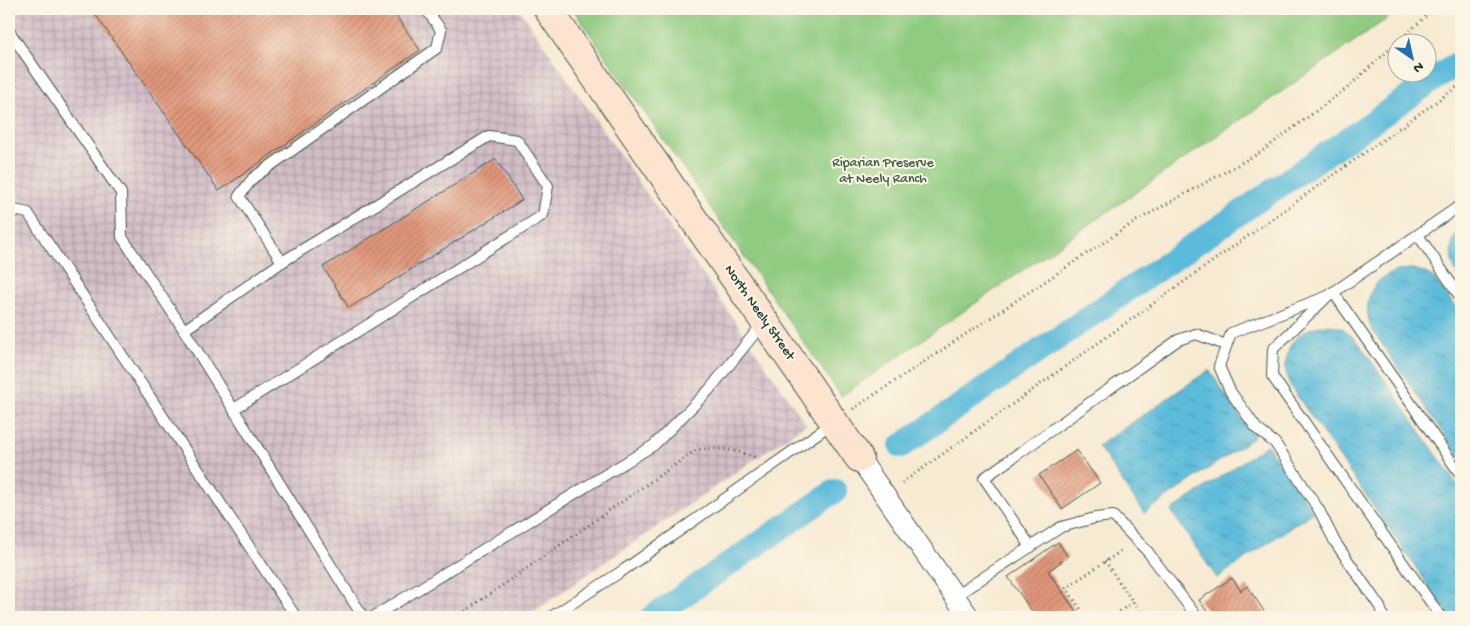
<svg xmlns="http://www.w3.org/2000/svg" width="1470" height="626" font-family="'Gochi Hand',sans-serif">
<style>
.industrial{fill:url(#industrial-grid)}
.park{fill:#8fcb80;stroke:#57845a}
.water{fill:url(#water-ripples);stroke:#3e7c87}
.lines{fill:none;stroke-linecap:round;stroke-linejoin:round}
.canal{stroke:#5cbbda;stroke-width:24}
.building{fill:url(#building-hatch)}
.lane-casing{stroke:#3f574c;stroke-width:12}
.street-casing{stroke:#3f574c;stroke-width:22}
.secondary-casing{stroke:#3f574c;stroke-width:30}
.path{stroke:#3f574c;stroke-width:3;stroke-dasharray:1 4;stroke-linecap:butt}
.lane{stroke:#fff;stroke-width:10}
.street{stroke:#fff;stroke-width:20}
.secondary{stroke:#fde4d1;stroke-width:28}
.labels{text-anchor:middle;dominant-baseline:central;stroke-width:4;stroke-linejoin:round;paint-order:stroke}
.park-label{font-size:14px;fill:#3b6047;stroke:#fcf5e5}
.street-label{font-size:14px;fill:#1f3d34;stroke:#fcf5e5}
</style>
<defs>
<pattern id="industrial-grid" width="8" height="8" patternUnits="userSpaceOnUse" patternTransform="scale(1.25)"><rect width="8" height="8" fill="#d2bdc7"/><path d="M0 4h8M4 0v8" fill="none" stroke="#aa9ba2"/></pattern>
<pattern id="water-ripples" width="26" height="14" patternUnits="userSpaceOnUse" patternTransform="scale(1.25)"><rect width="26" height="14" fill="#5cbbda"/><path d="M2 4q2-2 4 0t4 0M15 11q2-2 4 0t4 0" fill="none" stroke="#4b99b2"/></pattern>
<pattern id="building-hatch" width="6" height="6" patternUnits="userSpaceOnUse" patternTransform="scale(1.25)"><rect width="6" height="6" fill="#e1977a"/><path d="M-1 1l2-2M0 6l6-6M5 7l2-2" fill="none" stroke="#b67c65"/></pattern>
</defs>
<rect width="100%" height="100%" fill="#fcf5e5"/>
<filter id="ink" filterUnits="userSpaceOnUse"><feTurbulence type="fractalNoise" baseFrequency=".02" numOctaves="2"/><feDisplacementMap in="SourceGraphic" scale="10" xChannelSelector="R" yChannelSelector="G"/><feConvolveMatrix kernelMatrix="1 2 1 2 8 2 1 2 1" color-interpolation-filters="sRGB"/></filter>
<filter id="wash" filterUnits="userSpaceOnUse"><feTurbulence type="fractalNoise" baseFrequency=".0096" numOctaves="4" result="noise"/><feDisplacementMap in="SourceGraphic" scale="20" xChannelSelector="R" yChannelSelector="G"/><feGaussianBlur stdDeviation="1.12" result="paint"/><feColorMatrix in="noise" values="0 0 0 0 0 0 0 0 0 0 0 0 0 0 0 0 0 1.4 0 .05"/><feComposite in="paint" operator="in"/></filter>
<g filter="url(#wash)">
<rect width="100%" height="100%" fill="#f7ead2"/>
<path class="industrial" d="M 9,9 L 519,9 L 806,424 L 526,617 L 9,617 Z"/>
<path class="park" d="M 573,9 L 1401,9 L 841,396 Z"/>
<g class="water">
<path d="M 1461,226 L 1461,281 C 1449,263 1447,243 1461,226 Z"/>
<path d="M 1412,269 L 1424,272 L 1434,278 L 1461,315 L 1461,459 L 1371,328 C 1360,295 1377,270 1412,269 Z"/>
<path d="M 1330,325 L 1342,328 L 1358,342 L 1461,490 L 1461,617 L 1450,617 L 1289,384 C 1278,351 1296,326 1330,325 Z"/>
<path d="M 1209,370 L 1254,437 L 1144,513 L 1098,446 Z"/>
<path d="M 1267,445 L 1313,512 L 1217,578 L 1171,511 Z"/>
</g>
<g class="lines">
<g class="canal">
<path d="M 901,446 L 1461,61"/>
<path d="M 652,617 L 835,491"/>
</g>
</g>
<g id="blocks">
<g class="building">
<path d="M 95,9 L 391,9 L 420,50 L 219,191 L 93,11 Z"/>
<path d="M 496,159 L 522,200 L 349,308 L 323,267 Z"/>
<path d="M 1077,450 L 1100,483 L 1062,509 L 1039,475 Z"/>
<path d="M 1058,542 L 1068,557 L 1048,571 L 1080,617 L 1036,617 L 1008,577 Z"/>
<path d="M 1232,578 L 1241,591 L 1247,586 L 1266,614 L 1260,617 L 1211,617 L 1199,600 Z"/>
</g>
</g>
</g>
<g filter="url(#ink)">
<use href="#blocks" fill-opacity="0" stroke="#3f574c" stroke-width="1"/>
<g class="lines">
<defs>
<g id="lane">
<path d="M 9,31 L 121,193 L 122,237 L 184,330"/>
<path d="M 9,213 L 14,210 L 28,213 L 296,617"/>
<path d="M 1418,235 L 1461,298"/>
<path d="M 282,262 L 239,196 L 253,178 L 437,48 L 441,30 L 426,9"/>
<path d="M 1333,292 L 1461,475"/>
<path d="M 1325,299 L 1273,349 L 1272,376 L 1441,617"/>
<path d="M 234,409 L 543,215 L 548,186 L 517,140 L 489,136 L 282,262 L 184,330 L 363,617"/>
<path d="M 1031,547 L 984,478 L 1178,340 L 1196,334 L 1226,345"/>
<path d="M 955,596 L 1061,527 L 1095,518 L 1113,516 L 1148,552 L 1197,617"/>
<path d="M 373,617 L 654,445 L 709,390 L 764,322"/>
<path d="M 551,617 L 625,569 L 834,422"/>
<path d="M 1383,617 L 1380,607 L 1335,542 L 1319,510 L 1275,443 L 1257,429 L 1230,391 L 1219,366 L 1231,333 L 1328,296 L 1461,205"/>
</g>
<path id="street" d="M 859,458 L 969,617"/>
<path id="secondary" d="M 548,9 L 859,458"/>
</defs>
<use href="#lane" class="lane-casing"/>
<use href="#street" class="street-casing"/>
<use href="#secondary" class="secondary-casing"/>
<g class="path">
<path d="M 853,409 L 1136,221 L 1261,152 L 1347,88 L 1434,9"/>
<path d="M 902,483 L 1461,84"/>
<path d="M 1105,561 L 1133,602 L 1112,617"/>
<path d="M 1133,602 L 1144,617"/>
<path d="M 457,617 L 696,450 C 717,446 734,450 755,457"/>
<path d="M 1086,617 L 1066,588 L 1124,549"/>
<path d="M 1162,617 L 1167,614"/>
</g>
<use href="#lane" class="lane"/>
<use href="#street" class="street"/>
<use href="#secondary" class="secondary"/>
</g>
</g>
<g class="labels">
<g class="park-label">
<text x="883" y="163">Riparian Preserve<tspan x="883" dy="16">at Neely Ranch</tspan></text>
</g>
<g class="street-label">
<text transform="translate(759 313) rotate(55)">North Neely Street</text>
</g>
</g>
<rect width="1470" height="626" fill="none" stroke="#fcf5e5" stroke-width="30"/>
<g transform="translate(1412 58) rotate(146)"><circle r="24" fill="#fcf5e5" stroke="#a4ab9e"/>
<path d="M0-4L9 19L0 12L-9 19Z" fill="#1f6fb2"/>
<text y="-8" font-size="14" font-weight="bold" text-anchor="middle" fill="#1f3d34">N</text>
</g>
</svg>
